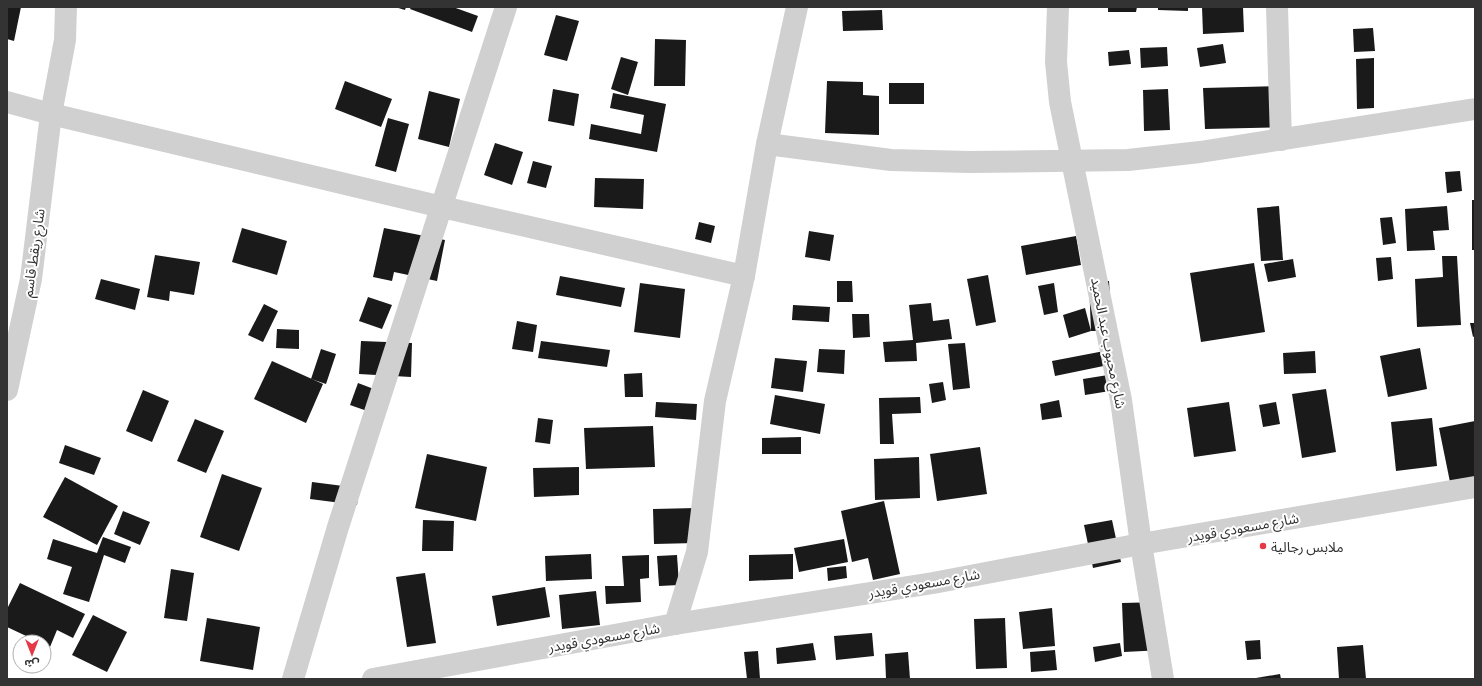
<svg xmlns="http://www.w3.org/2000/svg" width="1482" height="686" font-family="Manrope,'Noto Sans Arabic',sans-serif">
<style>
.building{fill:#1a1a1a}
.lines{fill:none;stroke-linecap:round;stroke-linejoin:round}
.street{stroke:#d0d0d0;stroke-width:22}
.poi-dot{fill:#e63946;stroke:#fff;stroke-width:1.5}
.labels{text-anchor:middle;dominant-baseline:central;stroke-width:4;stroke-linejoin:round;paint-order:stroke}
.street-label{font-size:14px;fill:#333;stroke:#fff}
.poi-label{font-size:14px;fill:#333;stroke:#fff;text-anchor:start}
</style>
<rect width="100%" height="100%" fill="#fff"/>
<g class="building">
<path d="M 7,7 L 21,7 L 14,41 L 7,39 Z"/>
<path d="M 395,7 L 406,7 L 405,10 Z"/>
<path d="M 411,7 L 453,7 L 478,16 L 472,32 L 410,9 Z"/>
<path d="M 1108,7 L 1137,7 L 1136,12 L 1108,12 Z"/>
<path d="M 1158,7 L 1188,7 L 1188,11 L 1158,10 Z"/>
<path d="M 1202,7 L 1243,7 L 1244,32 L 1203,34 Z"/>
<path d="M 882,10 L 883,30 L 843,31 L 842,11 Z"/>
<path d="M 556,15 L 579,21 L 567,61 L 544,55 Z"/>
<path d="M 1373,28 L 1375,51 L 1354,52 L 1353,29 Z"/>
<path d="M 655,39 L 686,40 L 685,86 L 654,86 Z"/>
<path d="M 1223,44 L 1226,63 L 1200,67 L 1197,48 Z"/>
<path d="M 1167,47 L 1168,66 L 1141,68 L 1140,48 Z"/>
<path d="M 1129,50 L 1131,64 L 1109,66 L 1108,52 Z"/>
<path d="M 621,57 L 638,62 L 628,95 L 611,89 Z"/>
<path d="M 1374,58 L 1374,108 L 1357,109 L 1356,59 Z"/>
<path d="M 345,81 L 392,99 L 381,127 L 335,109 Z"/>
<path d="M 827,81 L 863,82 L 863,95 L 879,96 L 879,135 L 825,133 Z"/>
<rect x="889" y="83" width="35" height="21"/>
<path d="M 1287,86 L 1289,127 L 1205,129 L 1203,88 Z"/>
<path d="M 553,89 L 579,94 L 574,126 L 548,121 Z"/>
<path d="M 1168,89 L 1170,130 L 1144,131 L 1143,90 Z"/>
<path d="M 429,91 L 460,99 L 449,147 L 418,139 Z"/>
<path d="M 613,93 L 666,104 L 657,152 L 589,139 L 591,124 L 641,134 L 644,115 L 610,108 Z"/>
<path d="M 388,118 L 409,124 L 396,172 L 375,166 Z"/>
<path d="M 495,143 L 523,152 L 512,185 L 484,175 Z"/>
<path d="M 533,161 L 552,166 L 546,188 L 527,183 Z"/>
<path d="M 1460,171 L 1462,191 L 1447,193 L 1445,172 Z"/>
<path d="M 595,178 L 644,179 L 643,209 L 594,207 Z"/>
<rect x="1472" y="200" width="3" height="50"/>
<path d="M 1279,206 L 1283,260 L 1261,261 L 1257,208 Z"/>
<path d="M 1447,206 L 1449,230 L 1433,231 L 1435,250 L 1407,251 L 1405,209 Z"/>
<path d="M 1392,217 L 1396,243 L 1383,245 L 1380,218 Z"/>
<path d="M 699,222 L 715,226 L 711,243 L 695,239 Z"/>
<path d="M 242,228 L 287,241 L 277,275 L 232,262 Z"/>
<path d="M 384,228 L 445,240 L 437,281 L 394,272 L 392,281 L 373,277 Z"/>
<path d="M 809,231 L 834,235 L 830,261 L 805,257 Z"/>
<path d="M 1076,236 L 1081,265 L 1026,275 L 1021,246 Z"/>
<path d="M 155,255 L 200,262 L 194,295 L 170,291 L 169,301 L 147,297 Z"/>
<path d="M 1442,256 L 1457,256 L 1461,325 L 1417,327 L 1415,279 L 1443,277 Z"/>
<path d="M 1391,257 L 1393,279 L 1378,281 L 1376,258 Z"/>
<path d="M 1293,259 L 1296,277 L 1268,282 L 1264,264 Z"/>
<path d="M 1254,263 L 1265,332 L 1201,342 L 1190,273 Z"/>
<path d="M 988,275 L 996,322 L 976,326 L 967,279 Z"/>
<path d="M 560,276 L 625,288 L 621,307 L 556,295 Z"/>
<path d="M 101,279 L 140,289 L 135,310 L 95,299 Z"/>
<path d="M 837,281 L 852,281 L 853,302 L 837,302 Z"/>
<path d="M 1109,281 L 1112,331 L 1091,331 L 1069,338 L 1063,315 L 1085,308 L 1091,331 L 1089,282 Z"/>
<path d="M 640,283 L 685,289 L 680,338 L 634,332 Z"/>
<path d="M 1054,283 L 1058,312 L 1044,315 L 1038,286 Z"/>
<path d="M 368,297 L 392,305 L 382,329 L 359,321 Z"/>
<path d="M 931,303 L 933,321 L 949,319 L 952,339 L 916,343 L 917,361 L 885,362 L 883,342 L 913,340 L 909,305 Z"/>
<path d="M 264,304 L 278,311 L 263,342 L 248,335 Z"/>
<path d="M 793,305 L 830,307 L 829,322 L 792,320 Z"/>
<path d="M 852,314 L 869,314 L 870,337 L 853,338 Z"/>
<path d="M 517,321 L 537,325 L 533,352 L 512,349 Z"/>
<path d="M 1470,323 L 1475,323 L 1475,336 L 1473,337 Z"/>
<path d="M 277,329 L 299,330 L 299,349 L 276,348 Z"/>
<path d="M 361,341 L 412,343 L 411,377 L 359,374 Z"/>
<path d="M 541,341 L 610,350 L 607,367 L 538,358 Z"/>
<path d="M 965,343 L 970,388 L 953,390 L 948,344 Z"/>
<path d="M 1120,348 L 1123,362 L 1055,376 L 1052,361 Z"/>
<path d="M 1420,348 L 1427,389 L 1388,397 L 1380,356 Z"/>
<path d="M 321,349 L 336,354 L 326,384 L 311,379 Z"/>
<path d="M 819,349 L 845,350 L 844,374 L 817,372 Z"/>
<path d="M 1315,351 L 1316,373 L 1284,374 L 1283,353 Z"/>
<path d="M 775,358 L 807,361 L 803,392 L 771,388 Z"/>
<path d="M 272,361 L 323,384 L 306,423 L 254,399 Z"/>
<path d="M 642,373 L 643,397 L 625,397 L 624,374 Z"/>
<path d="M 1108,375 L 1110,391 L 1085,395 L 1083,379 Z"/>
<path d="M 943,382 L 946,400 L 932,403 L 929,384 Z"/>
<path d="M 358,383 L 379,391 L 370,412 L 350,405 Z"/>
<path d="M 1326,389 L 1336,452 L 1302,458 L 1292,394 Z"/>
<path d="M 143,390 L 169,401 L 152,442 L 126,431 Z"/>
<path d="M 775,395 L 825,404 L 820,434 L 770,424 Z"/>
<path d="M 920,397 L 921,413 L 892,414 L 894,444 L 880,444 L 879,398 Z"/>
<path d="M 1059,400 L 1062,417 L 1042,420 L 1040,404 Z"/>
<path d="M 656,402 L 697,404 L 696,420 L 655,417 Z"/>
<path d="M 1229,402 L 1236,451 L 1194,457 L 1187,408 Z"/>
<path d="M 1276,402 L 1280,424 L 1263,427 L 1259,405 Z"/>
<path d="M 538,418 L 553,420 L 550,444 L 535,442 Z"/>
<path d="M 1432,418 L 1437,466 L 1396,471 L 1391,422 Z"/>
<path d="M 195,419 L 224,431 L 206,473 L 177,461 Z"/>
<path d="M 1475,421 L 1475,478 L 1450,482 L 1439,428 Z"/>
<path d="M 653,426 L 655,467 L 586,469 L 584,428 Z"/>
<path d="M 801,437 L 801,454 L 762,454 L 762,438 Z"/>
<path d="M 65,445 L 101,458 L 94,475 L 59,463 Z"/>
<path d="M 980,447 L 987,494 L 937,501 L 930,454 Z"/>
<path d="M 427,454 L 487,467 L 476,521 L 415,508 Z"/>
<path d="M 919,457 L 920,498 L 875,500 L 874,459 Z"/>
<path d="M 579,467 L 579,495 L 534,497 L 533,468 Z"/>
<path d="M 222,474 L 262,488 L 239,551 L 200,537 Z"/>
<path d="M 65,477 L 118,506 L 97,545 L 43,517 Z"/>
<path d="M 312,482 L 359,488 L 357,505 L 310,499 Z"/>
<path d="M 884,501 L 900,574 L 873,580 L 868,558 L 852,562 L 841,511 Z"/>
<path d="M 696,508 L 696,543 L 654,544 L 653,509 Z"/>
<path d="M 123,511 L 150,522 L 140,545 L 114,534 Z"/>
<path d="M 423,520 L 454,521 L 453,551 L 422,551 Z"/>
<path d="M 1112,520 L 1121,562 L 1093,568 L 1084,525 Z"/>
<path d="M 103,537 L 131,547 L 125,563 L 104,555 L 89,602 L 63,594 L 72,567 L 47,559 L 53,539 L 97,553 Z"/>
<path d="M 844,539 L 848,562 L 799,572 L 794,548 Z"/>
<path d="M 591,554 L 592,579 L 546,581 L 545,556 Z"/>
<path d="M 793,554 L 793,579 L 749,581 L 749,555 Z"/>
<path d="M 649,555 L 649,578 L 640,579 L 641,602 L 606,604 L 605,586 L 624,586 L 622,556 Z"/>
<path d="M 677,555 L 679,585 L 659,586 L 657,556 Z"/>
<path d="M 846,566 L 847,578 L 828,581 L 827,568 Z"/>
<path d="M 171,569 L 194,573 L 187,621 L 164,618 Z"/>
<path d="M 425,573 L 436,643 L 407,647 L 396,577 Z"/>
<path d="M 20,583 L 85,614 L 73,638 L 57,630 L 50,647 L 44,644 L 44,642 L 39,642 L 7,627 L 7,609 Z"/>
<path d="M 545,587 L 550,617 L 497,626 L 492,596 Z"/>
<path d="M 596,591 L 600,625 L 562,629 L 559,595 Z"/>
<path d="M 1161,602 L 1163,650 L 1124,652 L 1122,603 Z"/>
<path d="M 1052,608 L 1055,646 L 1023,649 L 1019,612 Z"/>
<path d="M 93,615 L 127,632 L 107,672 L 72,655 Z"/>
<path d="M 207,618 L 260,627 L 253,670 L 200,661 Z"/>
<path d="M 1005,618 L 1007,668 L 976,669 L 974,619 Z"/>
<path d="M 872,633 L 874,656 L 836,660 L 834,636 Z"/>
<path d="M 1260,640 L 1261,659 L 1247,660 L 1245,641 Z"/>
<path d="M 813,643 L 816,660 L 777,664 L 776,648 Z"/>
<path d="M 1120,643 L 1122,656 L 1095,662 L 1093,647 Z"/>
<path d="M 1363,645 L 1366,679 L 1339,679 L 1337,647 Z"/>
<path d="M 1055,650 L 1057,670 L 1031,672 L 1030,652 Z"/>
<path d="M 758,651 L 760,679 L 747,679 L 744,652 Z"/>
<path d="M 908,652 L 910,679 L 886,679 L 885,654 Z"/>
<path d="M 1280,674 L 1281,679 L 1256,679 L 1256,678 Z"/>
</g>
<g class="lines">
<g class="street">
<path d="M 1058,7 L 1056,62 L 1060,102 L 1121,400 L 1141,544 L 1163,679"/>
<path d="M 1277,7 L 1281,140"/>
<path d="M 7,102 L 51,114 L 442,207 L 744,276"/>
<path d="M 767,144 L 891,160 L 969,162 L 1128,160 L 1200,152 L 1475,109"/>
<path d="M 7,390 L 31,279 L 51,114 L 65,40 L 66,7"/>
<path d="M 675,624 L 697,552 L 715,401 L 744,276 L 767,144 L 797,7"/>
<path d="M 293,679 L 338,527 L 506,7"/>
<path d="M 373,679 L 675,624 L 933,583 L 1141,544 L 1475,487"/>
</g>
</g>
<circle class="poi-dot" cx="1263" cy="546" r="4"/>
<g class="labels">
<g class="street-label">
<text transform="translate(33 253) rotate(-82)">شارع ريقط قاسم</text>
<text transform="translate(1109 343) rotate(79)">شارع محبوب عبد الحميد</text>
<text transform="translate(1243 527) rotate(-10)">شارع مسعودي قويدر</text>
<text transform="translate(924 583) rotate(-10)">شارع مسعودي قويدر</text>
<text transform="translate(604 637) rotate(-10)">شارع مسعودي قويدر</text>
</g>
<g class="poi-label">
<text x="1271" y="546">ملابس رجالية</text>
</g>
</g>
<rect width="1482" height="686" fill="none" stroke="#333333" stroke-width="16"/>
<g transform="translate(32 654) rotate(180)"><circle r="19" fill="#ffffff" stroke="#adadad"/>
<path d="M0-3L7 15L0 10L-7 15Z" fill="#e63946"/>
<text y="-6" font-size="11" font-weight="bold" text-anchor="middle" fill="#333333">ش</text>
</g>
</svg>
